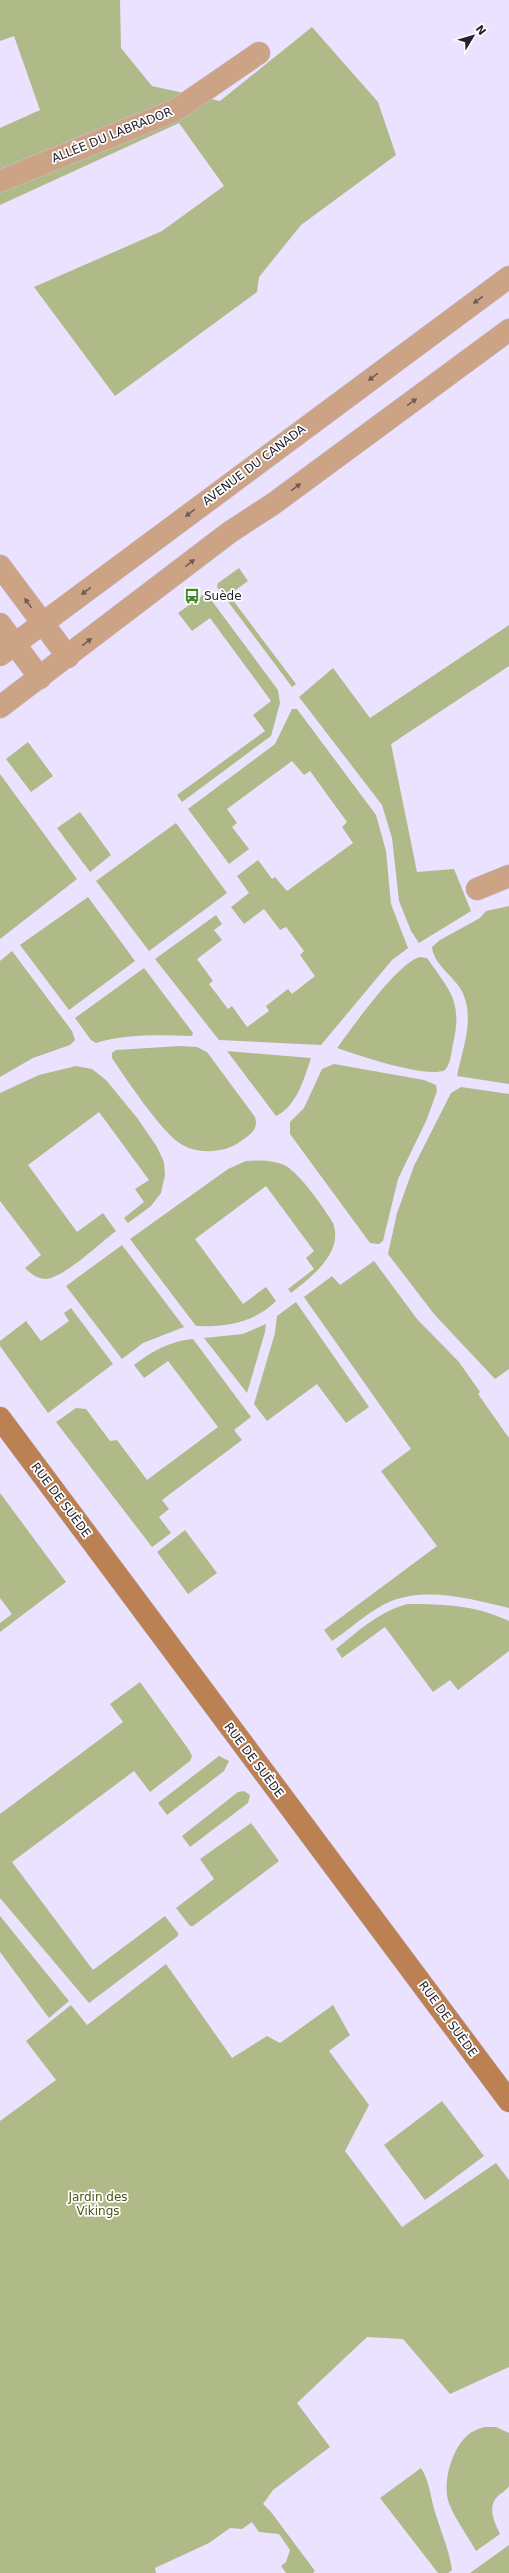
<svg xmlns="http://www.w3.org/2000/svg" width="509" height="2573" font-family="'DejaVu Sans',sans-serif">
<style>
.green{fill:#b0ba89}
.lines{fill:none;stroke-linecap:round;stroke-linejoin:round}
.minor-casing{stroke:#c7bfd9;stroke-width:23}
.tertiary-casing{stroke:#c7bfd9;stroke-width:23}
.secondary-casing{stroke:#c7bfd9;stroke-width:23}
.minor{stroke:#cca485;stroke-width:22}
.tertiary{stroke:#cca485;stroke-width:22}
.secondary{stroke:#bc8152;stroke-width:22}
.oneway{fill:#705c55}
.labels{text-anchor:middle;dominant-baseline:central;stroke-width:3.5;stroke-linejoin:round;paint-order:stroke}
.street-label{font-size:12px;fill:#25212e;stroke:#fff}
.poi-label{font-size:12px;fill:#25212e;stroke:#fff;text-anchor:start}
.park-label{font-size:12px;fill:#4b5511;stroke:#fff}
</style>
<rect width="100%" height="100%" fill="#eae2ff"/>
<g class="green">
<path d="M 0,0 L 120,0 L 121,48 L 152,86 L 220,101 L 312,27 L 378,102 L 396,155 L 301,225 L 259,277 L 257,292 L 115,396 L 34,287 L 162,231 L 224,186 L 179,123 L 0,205 L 0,128 L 40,110 L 14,36 L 0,41 Z"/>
<path d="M 239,568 L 248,581 L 229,595 L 296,684 L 292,687 L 217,587 L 218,583 Z"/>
<path d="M 206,593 L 278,690 L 280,703 L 271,736 L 182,802 L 177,795 L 265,731 L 253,715 L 271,701 L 210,618 L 192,631 L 178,613 Z"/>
<path d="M 509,625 L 509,666 L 391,744 L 417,872 L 454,869 L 471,911 L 419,943 L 411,931 L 399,901 L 392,838 L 382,805 L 299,697 L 333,668 L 370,718 Z"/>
<path d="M 292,709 L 297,709 L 376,815 L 386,851 L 391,904 L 408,948 L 392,960 L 321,1045 L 219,1040 L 155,959 L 216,915 L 222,924 L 214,930 L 222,940 L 197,959 L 213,981 L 209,984 L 228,1009 L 232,1006 L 247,1027 L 269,1011 L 266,1006 L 288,989 L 292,994 L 315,976 L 300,955 L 304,951 L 286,927 L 280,930 L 264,909 L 244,924 L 231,907 L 249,893 L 237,876 L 258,860 L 272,879 L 275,877 L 287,891 L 353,843 L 342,827 L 347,822 L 310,771 L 304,775 L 292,761 L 227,809 L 237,823 L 232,827 L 249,849 L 229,864 L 188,809 L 275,744 Z"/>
<path d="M 28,742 L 53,776 L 31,792 L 6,759 Z"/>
<path d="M 0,774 L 77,879 L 0,939 Z"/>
<path d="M 80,812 L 111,855 L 90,872 L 57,828 Z"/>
<path d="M 176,823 L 227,893 L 149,951 L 96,881 Z"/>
<path d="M 88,897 L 135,961 L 69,1010 L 20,945 Z"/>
<path d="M 509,906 L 509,1084 L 457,1076 C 462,1050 474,1022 464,996 C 458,978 434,967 432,947 L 440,940 L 480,918 L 486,911 Z"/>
<path d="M 12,951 L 72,1031 L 75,1040 L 70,1045 L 33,1058 L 0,1077 L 0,961 Z"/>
<path d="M 420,957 L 427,958 C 450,991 463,1002 453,1044 C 451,1053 451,1063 445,1070 C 427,1079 358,1055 337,1048 C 352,1028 398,962 420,957 Z"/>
<path d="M 144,968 L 193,1033 L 192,1036 C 160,1035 126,1034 96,1043 L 91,1040 L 75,1018 Z"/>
<path d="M 180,1046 L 197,1047 L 207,1052 L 255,1117 C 259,1129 250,1135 241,1141 C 224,1154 195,1155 178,1142 C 159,1128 126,1079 112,1058 L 112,1053 L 116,1050 Z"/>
<path d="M 227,1051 L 311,1058 C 304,1079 297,1106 276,1116 Z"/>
<path d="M 334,1064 L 424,1080 L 436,1085 L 437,1091 L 427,1119 L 398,1179 L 383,1241 L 379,1244 L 370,1243 L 290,1134 L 290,1122 L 304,1108 L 322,1069 Z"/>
<path d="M 76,1066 L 92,1069 L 106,1080 L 138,1119 L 157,1147 L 164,1162 L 165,1175 L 161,1193 L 151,1206 L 128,1223 L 124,1218 L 144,1202 L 135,1189 L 149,1180 L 99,1112 L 28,1165 L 77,1232 L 103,1213 L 116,1231 C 100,1243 65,1277 46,1279 C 37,1279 30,1273 25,1268 L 41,1255 L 0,1201 L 0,1093 L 39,1075 Z"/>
<path d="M 461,1087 L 509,1094 L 509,1369 L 495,1379 L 434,1314 L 388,1254 L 397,1213 L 414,1166 L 451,1093 Z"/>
<path d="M 246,1161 C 259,1160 274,1160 286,1166 C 302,1176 323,1207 333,1223 C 344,1253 311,1277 291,1293 L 288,1289 L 314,1269 L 306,1258 L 314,1251 L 266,1186 L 195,1239 L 243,1304 L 266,1287 L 276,1301 C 254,1323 226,1327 196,1326 L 130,1239 L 228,1169 Z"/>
<path d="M 122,1245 L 184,1327 L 143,1343 L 122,1359 L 66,1286 Z"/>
<path d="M 374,1261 L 417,1319 L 459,1362 L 480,1392 L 478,1394 L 509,1438 L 509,1608 C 475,1600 432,1588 397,1599 C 374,1606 352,1628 332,1641 L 324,1630 L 437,1546 L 381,1471 L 411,1449 L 304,1297 L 332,1276 L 340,1285 Z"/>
<path d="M 296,1302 L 369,1407 L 346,1423 L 317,1384 L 267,1421 L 254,1404 L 275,1333 L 277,1316 Z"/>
<path d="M 71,1308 L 113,1364 L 48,1413 L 0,1346 L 0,1341 L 26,1321 L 41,1341 L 69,1321 L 64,1313 Z"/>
<path d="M 266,1324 L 265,1332 L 247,1393 L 204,1338 L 243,1334 Z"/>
<path d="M 193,1339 L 251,1417 L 234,1430 L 242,1440 L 162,1500 L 169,1509 L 159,1517 L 171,1533 L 152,1547 L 56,1422 L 76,1408 L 86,1409 L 110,1441 L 117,1440 L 147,1480 L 218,1427 L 168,1361 L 144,1378 L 134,1365 C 152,1351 170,1341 193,1339 Z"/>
<path d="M 0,1493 L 66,1582 L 0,1632 L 0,1623 L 12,1614 L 0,1598 Z"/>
<path d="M 185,1530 L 217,1573 L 188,1594 L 157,1552 Z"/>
<path d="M 408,1604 C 444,1604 475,1605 509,1621 L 509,1651 L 458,1690 L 450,1680 L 433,1692 L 385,1627 L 342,1658 L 336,1649 C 357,1632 381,1610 408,1604 Z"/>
<path d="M 140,1682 L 189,1750 L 192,1756 L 190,1761 L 150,1792 L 134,1771 L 12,1862 L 93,1970 L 165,1916 L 178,1933 L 178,1936 L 89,2003 L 0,1898 L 0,1814 L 123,1722 L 110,1704 Z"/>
<path d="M 219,1756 L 229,1761 L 224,1771 L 167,1815 L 158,1803 Z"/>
<path d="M 244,1791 L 250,1795 L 248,1803 L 190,1847 L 182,1836 L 238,1792 Z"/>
<path d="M 251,1823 L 279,1861 L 193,1926 L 190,1926 L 176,1908 L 214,1879 L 200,1859 Z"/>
<path d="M 0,1916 L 69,2001 L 49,2018 L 0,1952 Z"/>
<path d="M 166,1964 L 232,2058 L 267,2036 L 280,2043 L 333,2005 L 350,2035 L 329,2051 L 369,2105 L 345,2151 L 402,2227 L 496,2163 L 509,2180 L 509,2367 L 450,2394 L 403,2339 L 367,2337 L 297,2403 L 330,2447 L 273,2490 L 263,2504 L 271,2512 L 315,2571 L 313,2573 L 286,2573 L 281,2566 L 286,2562 L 290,2550 L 279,2534 L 259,2532 L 252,2522 L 242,2529 L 230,2528 L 209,2543 L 155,2568 L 156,2573 L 0,2573 L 0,2121 L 56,2080 L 26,2041 L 71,2005 L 87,2025 Z"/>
<path d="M 442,2101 L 484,2156 L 425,2200 L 384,2145 Z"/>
<path d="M 484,2427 L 496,2427 L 509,2433 L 509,2486 C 506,2491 501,2493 497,2497 C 487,2508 495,2523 500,2534 L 476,2551 C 469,2538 451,2513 448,2500 C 443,2481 452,2448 468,2435 C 472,2431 479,2429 484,2427 Z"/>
<path d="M 421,2468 C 430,2482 430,2496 435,2512 C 441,2532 449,2549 452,2570 L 448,2573 L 438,2573 L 380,2498 Z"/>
<path d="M 509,2545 L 509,2573 L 470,2573 Z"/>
</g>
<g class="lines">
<defs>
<g id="minor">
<path d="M 0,181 L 176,110 L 259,53"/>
<path d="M 0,566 L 68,657"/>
<path d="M 0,624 L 40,678"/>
<path d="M 477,889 L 509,876"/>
</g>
<g id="tertiary">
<path d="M 0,655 L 509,277"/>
<path d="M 0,707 L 230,532 L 273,504 L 509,330"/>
</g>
<path id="secondary" d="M 0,1418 L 509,2101"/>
</defs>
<use href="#minor" class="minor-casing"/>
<use href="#tertiary" class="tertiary-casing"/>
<use href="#secondary" class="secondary-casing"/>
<use href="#minor" class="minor"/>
<use href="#tertiary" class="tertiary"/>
<use href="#secondary" class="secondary"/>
</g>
<defs><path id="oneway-solid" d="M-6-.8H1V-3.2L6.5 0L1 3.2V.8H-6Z"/></defs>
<g class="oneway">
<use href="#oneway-solid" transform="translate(478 300) rotate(144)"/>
<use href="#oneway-solid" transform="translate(373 377) rotate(143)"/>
<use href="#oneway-solid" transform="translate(412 402) rotate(-36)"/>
<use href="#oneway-solid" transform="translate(296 487) rotate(-36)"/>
<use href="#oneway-solid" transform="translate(190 513) rotate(143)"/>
<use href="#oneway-solid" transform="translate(190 563) rotate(-38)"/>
<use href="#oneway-solid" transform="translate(86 591) rotate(143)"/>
<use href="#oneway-solid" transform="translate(28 603) rotate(-126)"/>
<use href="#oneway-solid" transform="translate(87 642) rotate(-37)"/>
</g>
<defs>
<symbol id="bus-bare" viewBox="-9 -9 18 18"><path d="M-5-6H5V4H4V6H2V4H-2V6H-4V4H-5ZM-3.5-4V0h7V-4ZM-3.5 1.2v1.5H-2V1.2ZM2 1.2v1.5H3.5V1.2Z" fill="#43872b" stroke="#fff" stroke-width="2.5" paint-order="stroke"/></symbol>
</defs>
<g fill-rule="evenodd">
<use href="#bus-bare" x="181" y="585" width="22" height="22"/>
</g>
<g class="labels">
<g class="street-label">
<text transform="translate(112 135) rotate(-22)">ALLÉE DU LABRADOR</text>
<text transform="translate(254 465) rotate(-37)">AVENUE DU CANADA</text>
<text transform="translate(61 1500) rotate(53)">RUE DE SUÈDE</text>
<text transform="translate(254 1760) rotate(53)">RUE DE SUÈDE</text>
<text transform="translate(448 2019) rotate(54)">RUE DE SUÈDE</text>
</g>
<g class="poi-label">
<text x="204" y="596">Suède</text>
</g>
<g class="park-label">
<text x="98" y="2197">Jardin des<tspan x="98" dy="14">Vikings</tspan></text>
</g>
</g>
<g transform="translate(473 36) rotate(52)" stroke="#ffffff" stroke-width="3" paint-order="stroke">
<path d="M0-3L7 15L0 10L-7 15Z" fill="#25212e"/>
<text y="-6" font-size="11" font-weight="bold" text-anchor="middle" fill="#25212e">N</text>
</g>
</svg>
